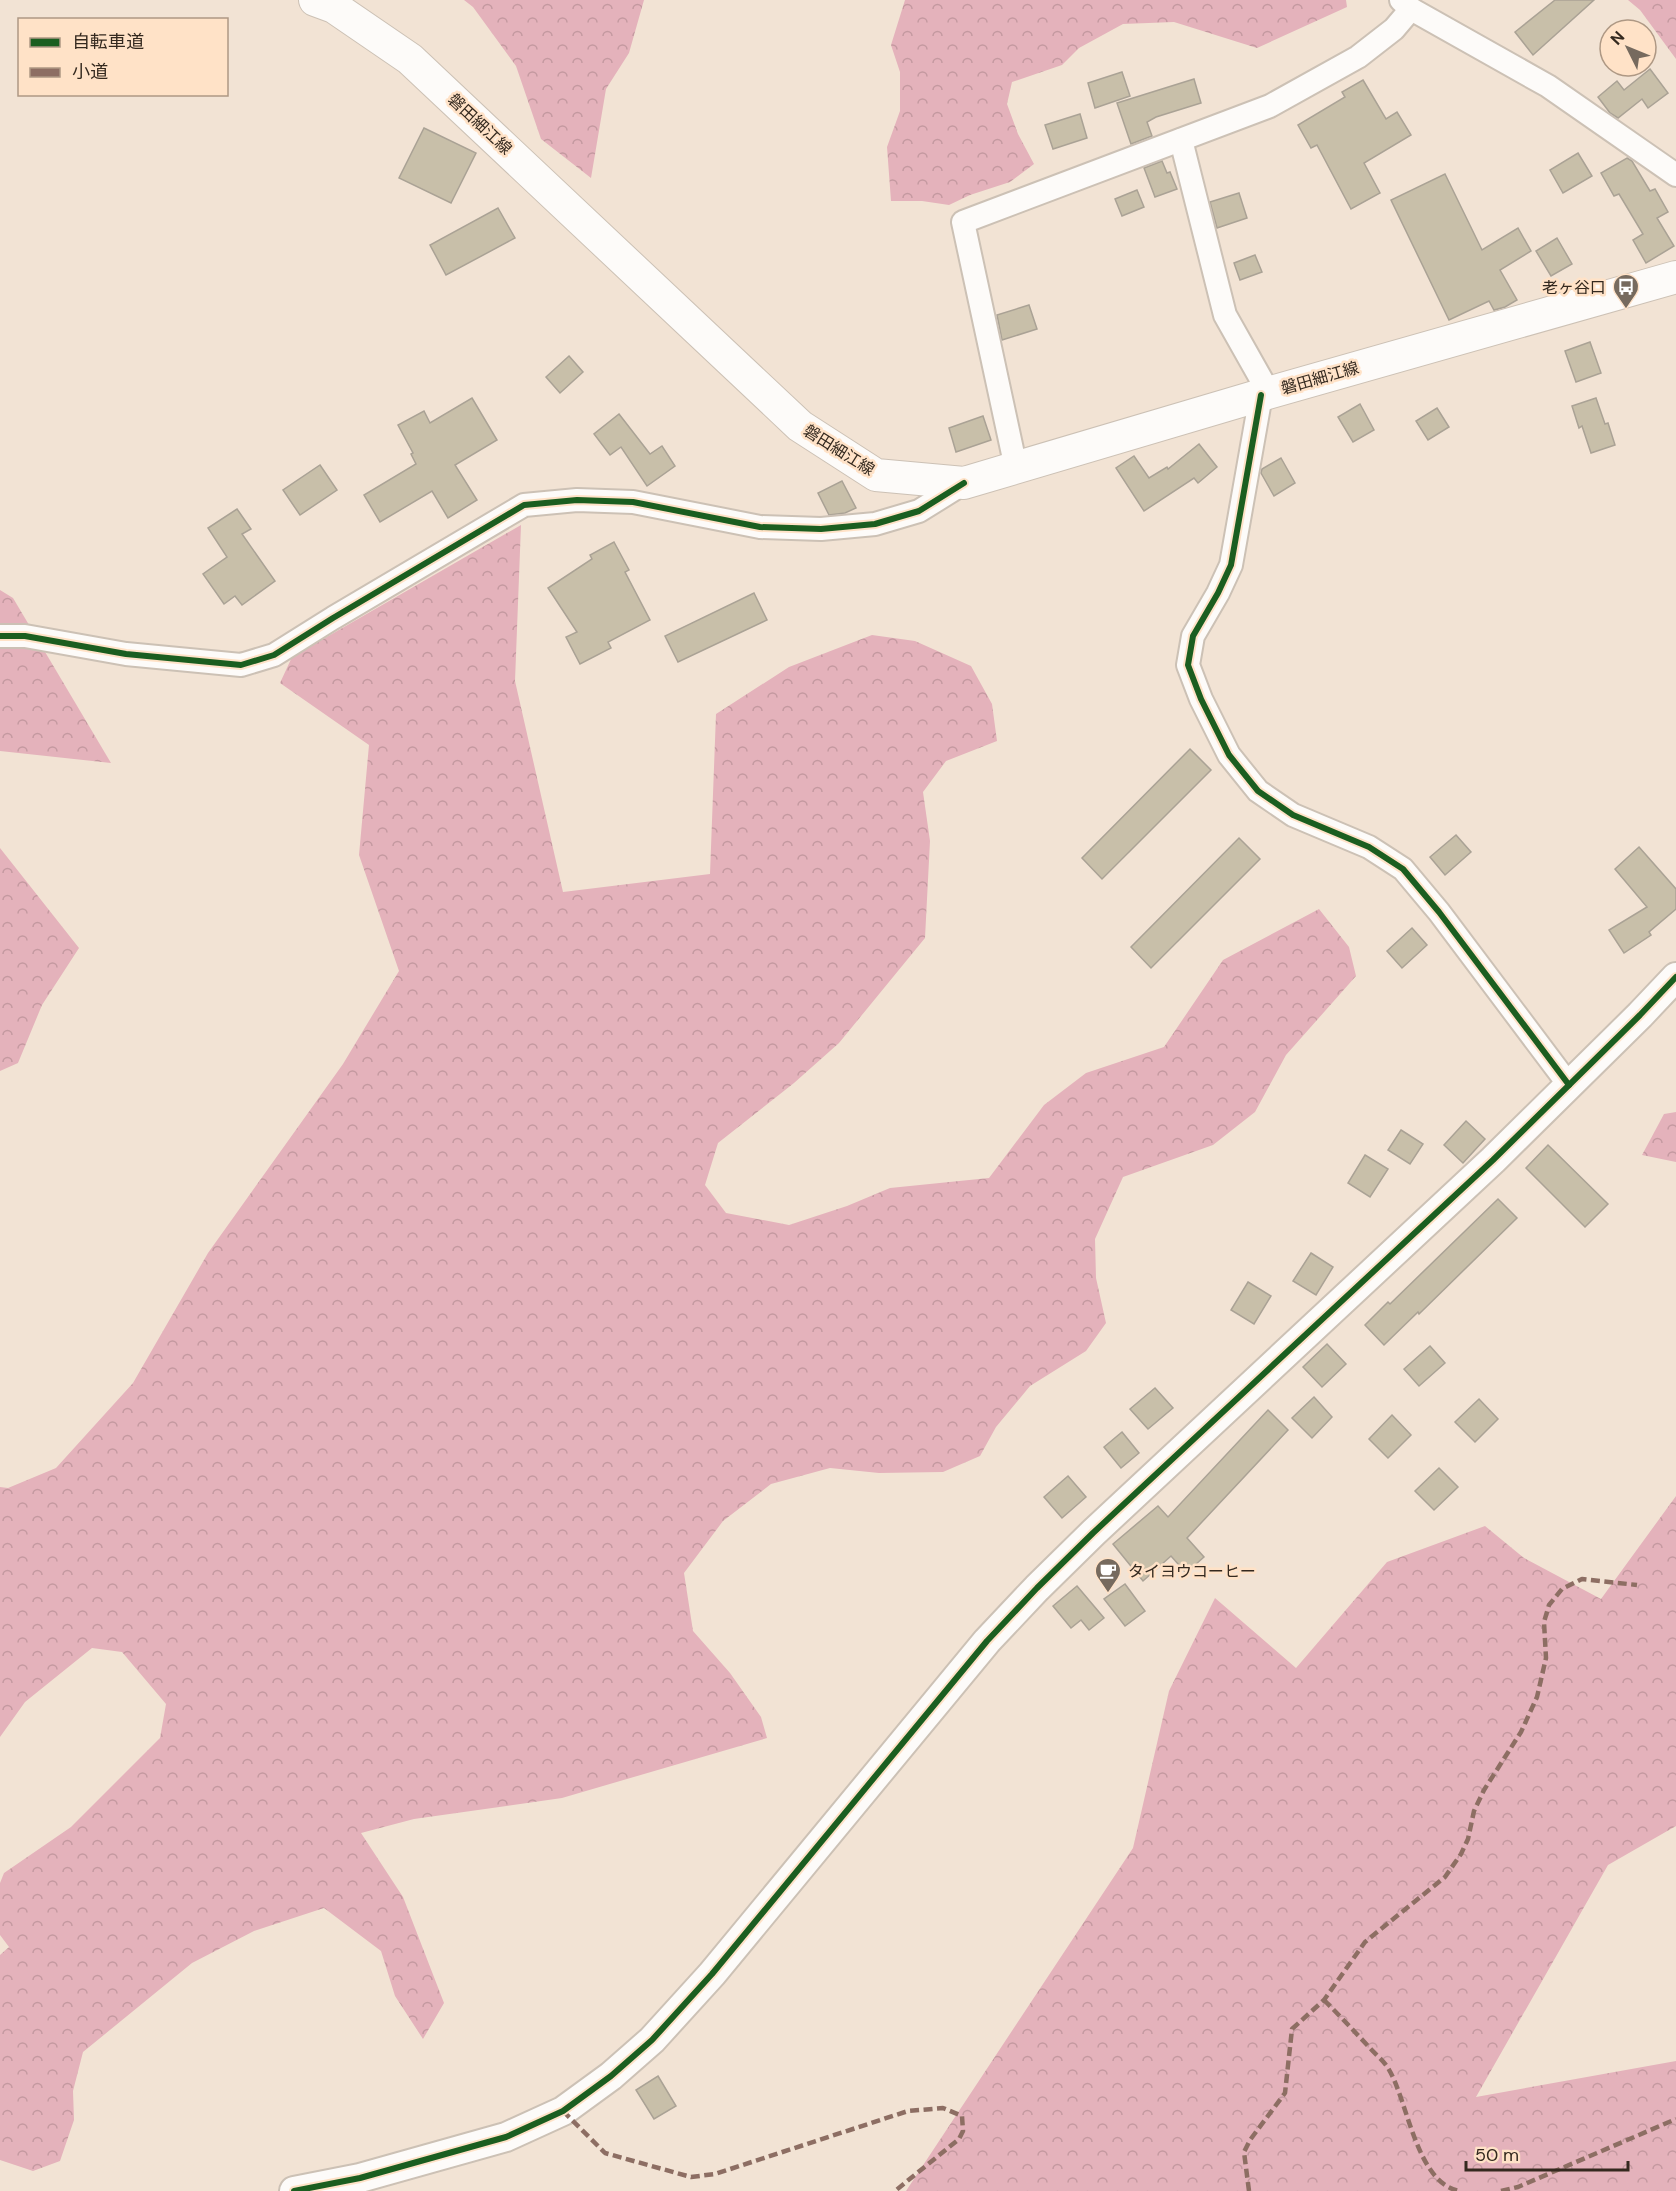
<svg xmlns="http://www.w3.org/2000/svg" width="1676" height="2191" font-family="'DM Sans','Noto Sans JP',sans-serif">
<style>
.forest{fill:url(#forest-crowns)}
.building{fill:#c8bfa9;stroke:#aaa295;stroke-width:1.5}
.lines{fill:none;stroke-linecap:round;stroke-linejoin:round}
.minor-casing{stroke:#ccc1b5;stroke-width:26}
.tertiary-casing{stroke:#ccc1b5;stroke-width:32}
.secondary-casing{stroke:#ccc1b5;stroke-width:34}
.minor{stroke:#fdfbf9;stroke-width:22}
.tertiary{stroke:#fdfbf9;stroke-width:28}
.secondary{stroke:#fdfbf9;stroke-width:32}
.quiet{stroke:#8d6e63;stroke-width:4.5;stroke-dasharray:9 4.5;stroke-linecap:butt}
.cycleway-casing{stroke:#ffe2c7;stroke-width:10}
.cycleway{stroke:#1b5e20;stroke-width:6}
.labels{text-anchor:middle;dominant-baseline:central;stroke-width:5;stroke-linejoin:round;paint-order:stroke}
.street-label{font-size:16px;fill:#34291f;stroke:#ffe2c7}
.poi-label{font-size:16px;fill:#34291f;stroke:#ffe2c7;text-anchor:end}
</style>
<defs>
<pattern id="forest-crowns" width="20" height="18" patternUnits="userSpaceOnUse" patternTransform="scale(1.5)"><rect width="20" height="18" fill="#e4b2bb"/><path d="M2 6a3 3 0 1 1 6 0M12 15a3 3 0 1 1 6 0" fill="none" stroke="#c499a0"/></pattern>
</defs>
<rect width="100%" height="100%" fill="#f2e3d4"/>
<g class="forest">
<path d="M 464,0 L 644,0 L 629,53 L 606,89 L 591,178 L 541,139 L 516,66 L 473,7 Z"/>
<path d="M 905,0 L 1346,0 L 1347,7 L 1257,48 L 1174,22 L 1123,24 L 1079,48 L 1062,65 L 1012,82 L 1007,104 L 1018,134 L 1034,164 L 1010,182 L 970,195 L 949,205 L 922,201 L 891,201 L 887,147 L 900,111 L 900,72 L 891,45 Z"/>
<path d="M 1628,0 L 1676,0 L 1676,59 L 1640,10 Z"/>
<path d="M 521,525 L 515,681 L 563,892 L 710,874 L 716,714 L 789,667 L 872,635 L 915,641 L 971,666 L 992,704 L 997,741 L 946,761 L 923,792 L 930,841 L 925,938 L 839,1043 L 794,1083 L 718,1143 L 705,1185 L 726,1213 L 789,1225 L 847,1206 L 890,1188 L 989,1178 L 1044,1105 L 1086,1073 L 1164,1047 L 1223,960 L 1319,909 L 1349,947 L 1356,976 L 1286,1055 L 1255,1112 L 1213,1145 L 1123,1177 L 1095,1239 L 1096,1278 L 1106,1323 L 1086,1351 L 1030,1386 L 996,1427 L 980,1456 L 943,1472 L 879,1473 L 830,1468 L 771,1484 L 723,1521 L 684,1573 L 693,1631 L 730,1673 L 761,1717 L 767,1738 L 562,1798 L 414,1819 L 361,1833 L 403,1897 L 444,2003 L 423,2039 L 395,1996 L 381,1951 L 324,1908 L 254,1931 L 192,1963 L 83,2052 L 73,2091 L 74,2120 L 60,2161 L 33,2171 L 0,2160 L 0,1955 L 9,1947 L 0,1935 L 0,1883 L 4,1873 L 71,1827 L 160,1738 L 166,1704 L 122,1652 L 92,1648 L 25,1702 L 0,1737 L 0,1487 L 8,1488 L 56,1468 L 133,1383 L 208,1253 L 343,1064 L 399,971 L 359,855 L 369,745 L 280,683 L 292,657 Z"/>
<path d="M 0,590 L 13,598 L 111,763 L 0,751 Z"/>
<path d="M 0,848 L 79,948 L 42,1005 L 18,1063 L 0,1071 Z"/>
<path d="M 1676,1112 L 1676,1162 L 1642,1155 L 1664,1114 Z"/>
<path d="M 1676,1496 L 1676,1826 L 1608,1865 L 1476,2097 L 1676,2061 L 1676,2191 L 906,2191 L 1133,1848 L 1169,1691 L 1215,1598 L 1296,1668 L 1387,1562 L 1485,1526 L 1524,1558 L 1601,1599 Z"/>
</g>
<g class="building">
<path d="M 1555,0 L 1594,0 L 1533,55 L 1515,32 Z"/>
<path d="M 1650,69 L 1668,93 L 1648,108 L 1642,99 L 1618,118 L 1610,113 L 1598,97 L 1617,81 L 1624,90 Z"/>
<path d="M 1122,72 L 1130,96 L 1095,108 L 1088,83 Z"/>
<path d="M 1194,79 L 1201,103 L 1156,117 L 1147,122 L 1152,136 L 1131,144 L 1117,103 Z"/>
<path d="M 1363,80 L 1386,119 L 1397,112 L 1411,135 L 1364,163 L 1380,193 L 1351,209 L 1317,145 L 1311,148 L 1298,125 L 1345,97 L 1342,92 Z"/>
<path d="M 1080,114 L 1087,138 L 1053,149 L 1045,125 Z"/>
<path d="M 424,128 L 476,153 L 451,203 L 399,178 Z"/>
<path d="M 1578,153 L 1592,176 L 1563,193 L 1550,170 Z"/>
<path d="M 1627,158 L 1632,161 L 1650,191 L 1655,189 L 1668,212 L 1657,218 L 1674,246 L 1646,263 L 1633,240 L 1643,234 L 1619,194 L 1614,196 L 1601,173 Z"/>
<path d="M 1162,161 L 1167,173 L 1170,172 L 1177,189 L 1155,197 L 1144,168 Z"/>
<path d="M 1445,174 L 1482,250 L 1518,228 L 1531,251 L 1500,270 L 1517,300 L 1505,307 L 1494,310 L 1489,301 L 1449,320 L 1391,200 Z"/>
<path d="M 1137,190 L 1144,207 L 1122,216 L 1115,199 Z"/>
<path d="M 1239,193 L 1247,218 L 1217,228 L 1210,202 Z"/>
<path d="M 498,208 L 515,238 L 446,275 L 430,245 Z"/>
<path d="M 1557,238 L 1572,264 L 1551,276 L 1536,251 Z"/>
<path d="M 1255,255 L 1262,272 L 1240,280 L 1234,263 Z"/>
<path d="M 1029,305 L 1037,329 L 1002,340 L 997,315 Z"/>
<path d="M 1590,342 L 1601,373 L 1576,382 L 1565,351 Z"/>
<path d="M 569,356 L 583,372 L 560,393 L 546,377 Z"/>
<path d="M 472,398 L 497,440 L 455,465 L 477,500 L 448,518 L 432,491 L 380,522 L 364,495 L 416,464 L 411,454 L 413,453 L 398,425 L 424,411 L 430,423 Z"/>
<path d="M 1596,398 L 1605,424 L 1608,423 L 1615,445 L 1591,453 L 1582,426 L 1579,428 L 1572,406 Z"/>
<path d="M 1360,404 L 1374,430 L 1353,442 L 1338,417 Z"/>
<path d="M 1437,408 L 1449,427 L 1428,440 L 1416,421 Z"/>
<path d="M 619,414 L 650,454 L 662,446 L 675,466 L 647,486 L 621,447 L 610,455 L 594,434 Z"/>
<path d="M 983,416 L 991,440 L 956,452 L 949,428 Z"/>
<path d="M 1199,444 L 1217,467 L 1198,483 L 1194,478 L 1144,511 L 1116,468 L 1134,456 L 1149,478 L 1167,467 L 1168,469 Z"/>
<path d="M 1281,458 L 1295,483 L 1274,496 L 1261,473 L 1262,469 Z"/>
<path d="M 320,465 L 337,490 L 300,515 L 283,490 Z"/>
<path d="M 842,481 L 856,508 L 845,513 L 829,515 L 818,493 Z"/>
<path d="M 237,509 L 251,529 L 242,534 L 275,581 L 242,605 L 235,596 L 224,604 L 203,574 L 227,557 L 208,528 Z"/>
<path d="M 614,542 L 629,570 L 625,572 L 650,620 L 608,642 L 611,648 L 580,664 L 566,637 L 577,632 L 548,588 L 592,559 L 590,555 Z"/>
<path d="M 754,593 L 767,620 L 678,662 L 665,636 Z"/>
<path d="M 1190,749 L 1211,770 L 1102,879 L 1082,858 Z"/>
<path d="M 1456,835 L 1471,852 L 1445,875 L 1430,857 Z"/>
<path d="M 1239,838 L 1260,859 L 1151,968 L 1131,947 Z"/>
<path d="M 1639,847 L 1676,889 L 1676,909 L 1649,932 L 1651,935 L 1624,953 L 1609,930 L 1647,907 L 1615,869 Z"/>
<path d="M 1412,928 L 1427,945 L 1402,968 L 1387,951 Z"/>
<path d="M 1466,1121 L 1485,1139 L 1463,1163 L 1444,1145 Z"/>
<path d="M 1401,1130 L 1423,1144 L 1410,1164 L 1388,1150 Z"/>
<path d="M 1548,1145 L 1608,1204 L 1585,1227 L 1526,1168 Z"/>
<path d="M 1365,1155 L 1388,1169 L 1370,1197 L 1348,1183 Z"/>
<path d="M 1498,1199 L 1517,1218 L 1419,1314 L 1418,1312 L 1384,1345 L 1365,1325 L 1388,1302 L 1390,1304 Z"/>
<path d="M 1311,1253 L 1333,1267 L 1316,1295 L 1293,1281 Z"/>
<path d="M 1248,1282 L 1271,1296 L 1254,1324 L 1231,1310 Z"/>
<path d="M 1327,1344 L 1346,1364 L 1322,1387 L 1303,1367 Z"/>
<path d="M 1430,1346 L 1445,1363 L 1419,1386 L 1404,1369 Z"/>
<path d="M 1155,1388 L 1173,1408 L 1148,1429 L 1130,1409 Z"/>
<path d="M 1314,1397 L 1332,1417 L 1312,1438 L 1292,1418 Z"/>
<path d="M 1479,1399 L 1498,1419 L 1475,1442 L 1455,1422 Z"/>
<path d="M 1268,1410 L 1288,1430 L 1187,1538 L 1204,1557 L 1186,1573 L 1171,1556 L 1143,1581 L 1113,1544 L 1158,1506 L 1168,1517 Z"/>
<path d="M 1392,1415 L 1411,1435 L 1388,1458 L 1369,1439 Z"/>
<path d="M 1122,1432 L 1139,1453 L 1121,1468 L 1104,1447 Z"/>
<path d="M 1439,1468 L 1458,1487 L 1434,1510 L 1415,1491 Z"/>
<path d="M 1068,1476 L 1086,1497 L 1062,1518 L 1044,1497 Z"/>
<path d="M 1125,1584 L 1145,1611 L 1125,1626 L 1104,1599 Z"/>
<path d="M 1077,1586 L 1104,1618 L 1089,1630 L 1081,1620 L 1071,1628 L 1053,1606 Z"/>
<path d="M 658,2076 L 676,2106 L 654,2119 L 636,2090 Z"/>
</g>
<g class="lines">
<defs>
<g id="minor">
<path d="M 1401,0 L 1411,9 L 1548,86 L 1676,175"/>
<path d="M 1181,140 L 1225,315 L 1269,393"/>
<path d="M 1261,395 L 1231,565 L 1218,593 L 1193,636 L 1188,665 L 1201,699 L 1229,755 L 1258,791 L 1293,815 L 1369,847 L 1403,869 L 1439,912 L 1569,1085"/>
<path d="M 1016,468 L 963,222 L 1270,106 L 1358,57 L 1394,29 L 1411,9"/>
<path d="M 0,636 L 25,636 L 126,654 L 241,665 L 274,655 L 333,618 L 524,505 L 577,500 L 633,502 L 760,527 L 821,529 L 875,524 L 919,511 L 964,483"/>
</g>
<path id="tertiary" d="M 294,2191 L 360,2178 L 506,2137 L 563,2111 L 611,2076 L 652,2040 L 712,1974 L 987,1641 L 1037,1588 L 1093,1533 L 1493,1160 L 1640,1015 L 1676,977"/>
<path id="secondary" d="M 315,0 L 334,7 L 410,59 L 800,426 L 876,475 L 964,483 L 1261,395 L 1676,277"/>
</defs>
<use href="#minor" class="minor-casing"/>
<use href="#tertiary" class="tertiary-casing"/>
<use href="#secondary" class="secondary-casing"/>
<use href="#minor" class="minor"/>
<use href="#tertiary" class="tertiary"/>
<use href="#secondary" class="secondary"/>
<g class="quiet">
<path d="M 1324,2000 C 1339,2015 1354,2031 1369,2047 C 1375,2054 1383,2060 1388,2068 C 1408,2100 1416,2184 1460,2191"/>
<path d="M 563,2111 L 605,2153 L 691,2177 L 715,2174 L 908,2111 L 943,2108 L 962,2116 L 963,2131 L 959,2139 L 895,2191"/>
<path d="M 1249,2191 L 1244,2152 L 1250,2140 L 1285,2093 L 1292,2029 L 1324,2000 L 1365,1942 L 1445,1877 L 1461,1854 L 1468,1839 L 1474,1811 L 1484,1790 L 1521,1732 L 1537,1697 L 1546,1658 L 1544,1622 L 1549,1605 L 1562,1589 L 1582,1579 L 1637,1585"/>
<path d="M 1501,2191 L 1518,2187 L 1676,2119"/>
</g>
<defs>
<g id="cycleway">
<path d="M 1261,395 L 1231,565 L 1218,593 L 1193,636 L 1188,665 L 1201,699 L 1229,755 L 1258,791 L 1293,815 L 1369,847 L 1403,869 L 1439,912 L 1569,1085"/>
<path d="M 0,636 L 25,636 L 126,654 L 241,665 L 274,655 L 333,618 L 524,505 L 577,500 L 633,502 L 760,527 L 821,529 L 875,524 L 919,511 L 964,483"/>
<path d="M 294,2191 L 360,2178 L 506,2137 L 563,2111 L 611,2076 L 652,2040 L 712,1974 L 987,1641 L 1037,1588 L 1093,1533 L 1493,1160 L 1640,1015 L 1676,977"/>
</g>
</defs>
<use href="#cycleway" class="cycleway-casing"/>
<use href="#cycleway" class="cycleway"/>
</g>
<defs>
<symbol id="bus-pin" viewBox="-11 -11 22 30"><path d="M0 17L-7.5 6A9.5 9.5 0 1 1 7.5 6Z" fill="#766a5e" stroke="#ffe2c7"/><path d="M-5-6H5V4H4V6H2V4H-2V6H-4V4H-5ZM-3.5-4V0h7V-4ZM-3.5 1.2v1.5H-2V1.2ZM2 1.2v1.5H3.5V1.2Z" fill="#fff"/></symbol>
<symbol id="cafe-pin" viewBox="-11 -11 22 30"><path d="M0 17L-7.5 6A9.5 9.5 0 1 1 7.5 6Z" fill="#766a5e" stroke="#ffe2c7"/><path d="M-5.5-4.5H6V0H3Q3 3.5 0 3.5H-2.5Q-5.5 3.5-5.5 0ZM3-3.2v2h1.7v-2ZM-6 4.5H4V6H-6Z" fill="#fff"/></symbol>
</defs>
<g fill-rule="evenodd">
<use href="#bus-pin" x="1611" y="272" width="30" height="40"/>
<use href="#cafe-pin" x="1093" y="1556" width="30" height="40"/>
</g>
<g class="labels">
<g class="street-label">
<text transform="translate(480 124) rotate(43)">磐田細江線</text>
<text transform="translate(1320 378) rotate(-16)">磐田細江線</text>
<text transform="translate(839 450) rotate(32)">磐田細江線</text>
</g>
<g class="poi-label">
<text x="1606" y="287">老ヶ谷口</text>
<text x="1128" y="1571" text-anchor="start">タイヨウコーヒー</text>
</g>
</g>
<rect x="18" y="18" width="210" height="78" fill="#ffe2c7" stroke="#ae9884" stroke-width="1.5"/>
<rect x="30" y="38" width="30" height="9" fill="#1b5e20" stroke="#ae9884" stroke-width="1.5"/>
<text x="72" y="48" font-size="18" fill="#34291f">自転車道</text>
<rect x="30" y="68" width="30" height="9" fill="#8d6e63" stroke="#ae9884" stroke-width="1.5"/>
<text x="72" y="78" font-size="18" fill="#34291f">小道</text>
<g transform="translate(1628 48) rotate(313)"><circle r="28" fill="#ffe2c7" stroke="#ae9884" stroke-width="1.5"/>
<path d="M0-4.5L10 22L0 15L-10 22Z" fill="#766a5e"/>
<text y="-9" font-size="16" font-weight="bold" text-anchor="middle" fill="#34291f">N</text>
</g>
<path d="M1466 2161v9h162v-9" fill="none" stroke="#34291f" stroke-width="3"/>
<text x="1475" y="2161" font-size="18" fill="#34291f" stroke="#ffe2c7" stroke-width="4.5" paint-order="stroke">50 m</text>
</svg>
